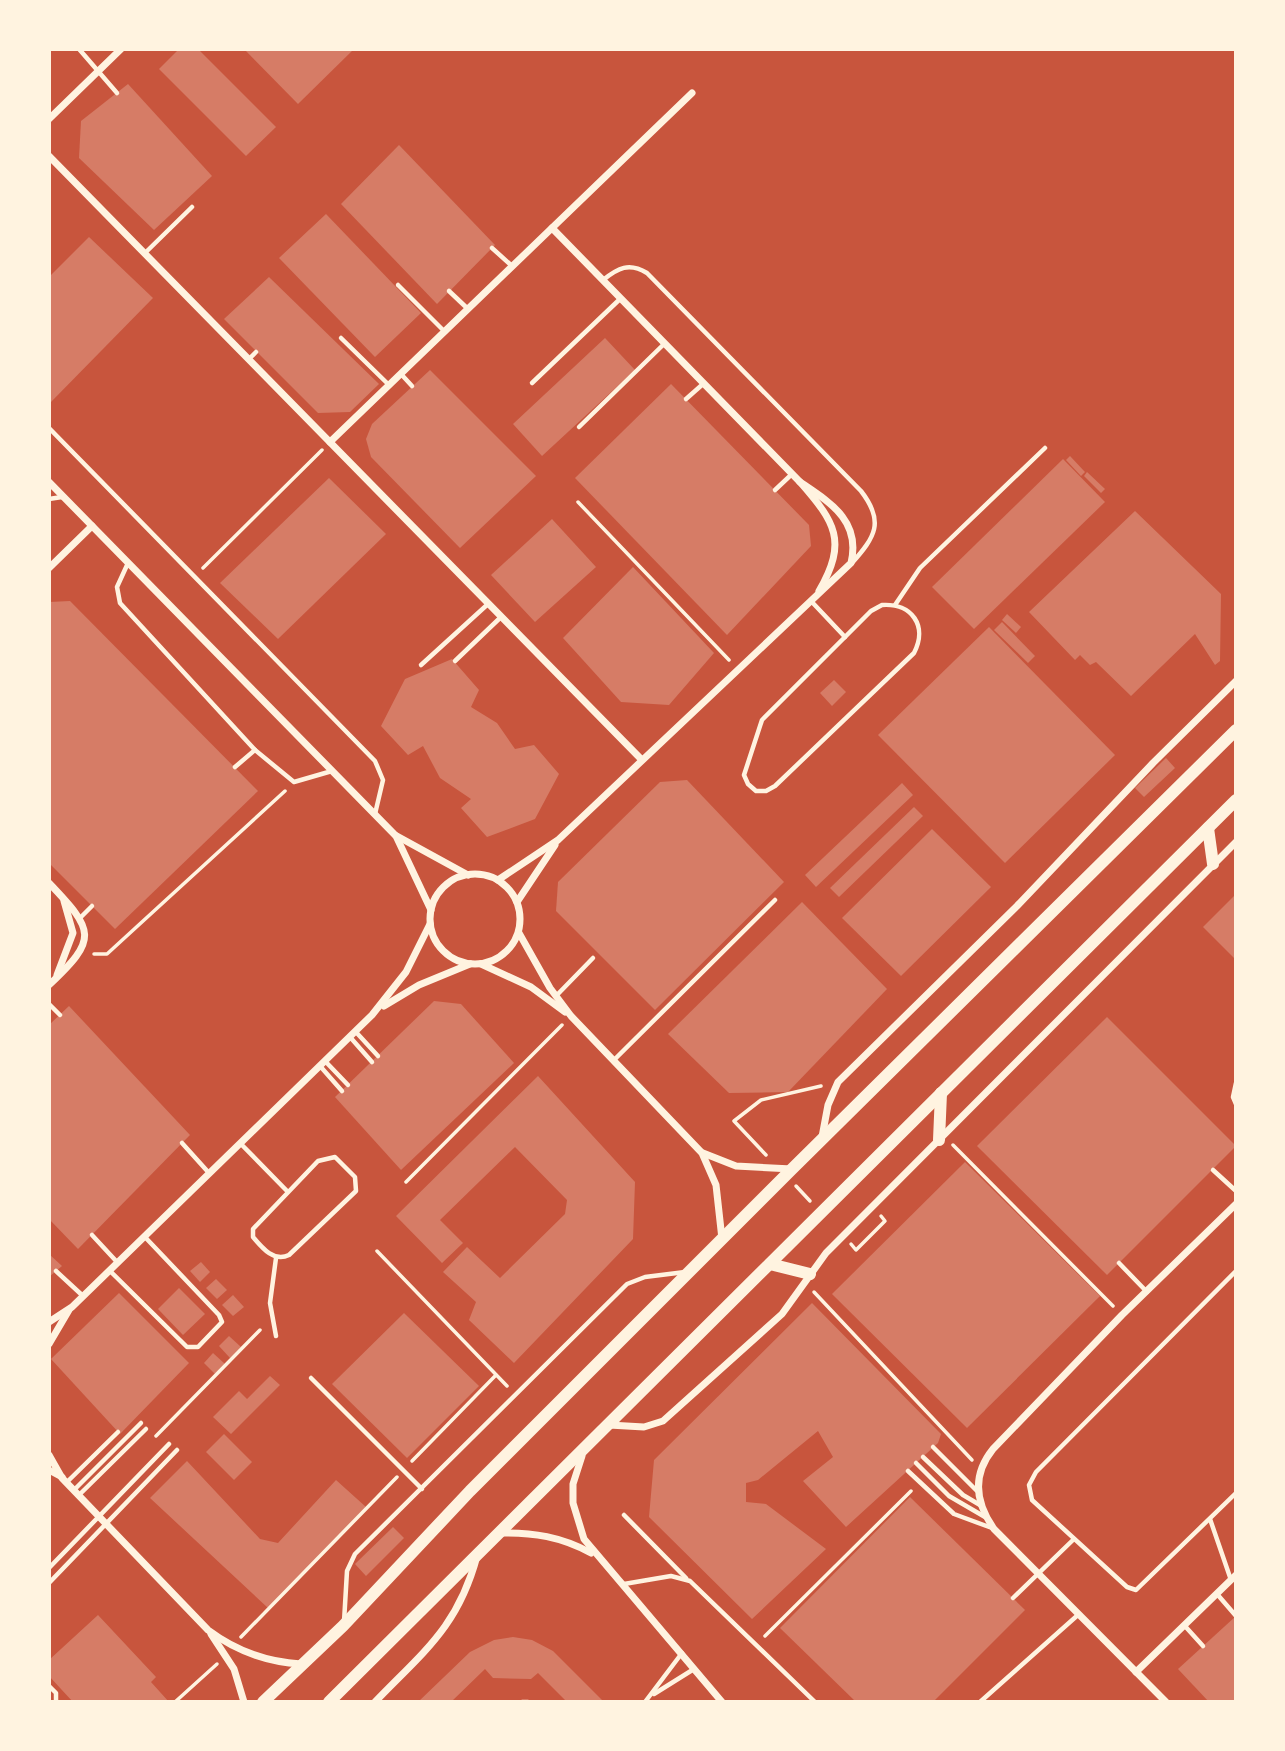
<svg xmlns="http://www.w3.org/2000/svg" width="1285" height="1751" font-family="Overpass,sans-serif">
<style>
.building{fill:#d67c66}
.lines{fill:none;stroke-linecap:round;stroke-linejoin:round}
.path{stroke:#fff3e0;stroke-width:3.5}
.service{stroke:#fff3e0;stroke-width:4.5}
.minor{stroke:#fff3e0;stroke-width:7}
.primary{stroke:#fff3e0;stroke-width:12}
</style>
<rect width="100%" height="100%" fill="#c8553d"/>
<g class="building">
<path d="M 179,49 L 198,49 L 276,127 L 246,156 L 159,69 Z"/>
<path d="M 244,49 L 354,49 L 298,104 Z"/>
<path d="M 128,84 L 212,176 L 154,230 L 79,158 L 81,121 Z"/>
<path d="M 399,145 L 495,245 L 437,304 L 341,204 Z"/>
<path d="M 326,214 L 421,313 L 375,357 L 279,258 Z"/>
<path d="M 89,237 L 153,298 L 51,402 L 49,277 Z"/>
<path d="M 269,277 L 379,384 L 350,412 L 318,413 L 224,319 Z"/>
<path d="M 605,338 L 635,370 L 542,456 L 513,424 Z"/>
<path d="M 430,370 L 536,476 L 460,548 L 371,457 L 366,439 L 372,424 Z"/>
<path d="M 671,384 L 809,525 L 811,546 L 727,635 L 575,478 Z"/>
<path d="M 1070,456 L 1085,472 L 1081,476 L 1066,460 Z"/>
<path d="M 1063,459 L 1105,502 L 974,629 L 932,587 Z"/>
<path d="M 1087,472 L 1105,489 L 1101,493 L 1084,476 Z"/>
<path d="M 329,478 L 386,534 L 278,639 L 220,583 Z"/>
<path d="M 1135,511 L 1221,594 L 1220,661 L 1215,665 L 1195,634 L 1131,696 L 1096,662 L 1090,665 L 1080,655 L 1075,660 L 1029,612 Z"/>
<path d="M 552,519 L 596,567 L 535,622 L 491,575 Z"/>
<path d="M 633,567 L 714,653 L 669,705 L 621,702 L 563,638 Z"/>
<path d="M 70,601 L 258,791 L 115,929 L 49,863 L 49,602 Z"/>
<path d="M 1007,614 L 1021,627 L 1016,633 L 1002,620 Z"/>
<path d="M 1002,622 L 1035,656 L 1028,663 L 994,630 Z"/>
<path d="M 989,627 L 1115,755 L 1005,863 L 878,735 Z"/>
<path d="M 452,659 L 479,690 L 471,707 L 497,723 L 515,749 L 534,745 L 559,774 L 535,819 L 487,837 L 461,808 L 471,799 L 440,778 L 423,746 L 408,755 L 381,726 L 405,679 Z"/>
<path d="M 834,680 L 846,692 L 832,706 L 820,693 Z"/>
<path d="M 1166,758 L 1175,768 L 1144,797 L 1135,788 Z"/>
<path d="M 687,780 L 784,882 L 655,1010 L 556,911 L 558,882 L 660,782 Z"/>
<path d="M 902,783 L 913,795 L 816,887 L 805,875 Z"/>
<path d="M 914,807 L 923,816 L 839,897 L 830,888 Z"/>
<path d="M 932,829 L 991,887 L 901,976 L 842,918 Z"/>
<path d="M 1236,894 L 1236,960 L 1203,927 Z"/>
<path d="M 802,902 L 887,989 L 788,1092 L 729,1093 L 668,1034 Z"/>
<path d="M 434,1001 L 461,1004 L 514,1063 L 401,1170 L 335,1097 Z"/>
<path d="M 69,1006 L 190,1135 L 78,1249 L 49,1219 L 49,1025 Z"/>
<path d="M 1107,1017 L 1236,1146 L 1107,1275 L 977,1146 Z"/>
<path d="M 538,1076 L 635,1182 L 633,1239 L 514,1363 L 469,1320 L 476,1302 L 443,1272 L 467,1247 L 500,1278 L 565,1214 L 567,1200 L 515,1147 L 440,1220 L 463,1243 L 442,1263 L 396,1216 Z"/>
<path d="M 965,1162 L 1100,1296 L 967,1428 L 832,1294 Z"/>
<path d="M 49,1254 L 62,1266 L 49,1277 Z"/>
<path d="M 201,1262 L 210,1272 L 200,1282 L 190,1271 Z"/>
<path d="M 216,1279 L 227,1290 L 217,1299 L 206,1288 Z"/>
<path d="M 179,1288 L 205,1314 L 183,1335 L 158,1309 Z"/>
<path d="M 119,1293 L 189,1363 L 120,1434 L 51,1359 Z"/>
<path d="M 233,1295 L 244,1307 L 233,1316 L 222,1305 Z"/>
<path d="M 812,1303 L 941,1434 L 938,1443 L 846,1527 L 803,1481 L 833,1457 L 818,1431 L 758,1480 L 746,1483 L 746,1502 L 766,1504 L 826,1549 L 752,1619 L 649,1517 L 654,1460 Z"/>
<path d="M 404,1313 L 479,1386 L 407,1458 L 332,1384 Z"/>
<path d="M 229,1336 L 241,1347 L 230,1358 L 219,1346 Z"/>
<path d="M 213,1353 L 225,1364 L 215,1374 L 204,1363 Z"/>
<path d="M 270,1376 L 280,1385 L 231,1434 L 213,1417 L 239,1391 L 247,1399 Z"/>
<path d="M 224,1434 L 252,1462 L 234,1480 L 206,1452 Z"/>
<path d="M 187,1461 L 260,1539 L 278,1543 L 336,1480 L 366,1507 L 268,1608 L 150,1498 Z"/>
<path d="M 910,1497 L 1025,1610 L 933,1702 L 856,1702 L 780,1628 Z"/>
<path d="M 393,1527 L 404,1538 L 366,1576 L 355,1564 Z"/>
<path d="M 98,1615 L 156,1677 L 151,1682 L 169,1702 L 73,1702 L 49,1676 L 49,1660 Z"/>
<path d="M 1236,1616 L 1236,1702 L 1209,1702 L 1178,1669 Z"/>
<path d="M 513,1637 L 532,1640 L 553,1651 L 604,1702 L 567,1702 L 538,1673 L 531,1679 L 493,1678 L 485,1669 L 451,1702 L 418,1702 L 470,1652 L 494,1640 Z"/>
</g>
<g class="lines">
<g class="path">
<path d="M 578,502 L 729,660"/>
<path d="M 203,568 L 322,450"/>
<path d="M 94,954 L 107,954 L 285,791"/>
<path d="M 953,1145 L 1113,1306"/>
<path d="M 766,1155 L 734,1121 L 761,1100 L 821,1086"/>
<path d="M 406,1182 L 562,1025"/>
<path d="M 796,1186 L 810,1201"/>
<path d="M 851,1244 L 856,1250 L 885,1221 L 881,1216"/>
<path d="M 377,1251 L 507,1386"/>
<path d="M 814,1292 L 972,1460"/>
<path d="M 156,1436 L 260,1330"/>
<path d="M 412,1461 L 496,1375"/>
<path d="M 765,1636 L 911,1491"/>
<path d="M 241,1637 L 397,1477"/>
<path d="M 175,1702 L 217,1664"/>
</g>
<g class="service">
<path d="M 79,49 L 117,93"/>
<path d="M 492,248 L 512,266"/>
<path d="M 145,253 L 192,207"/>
<path d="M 603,280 C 618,268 629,262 647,273 L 861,491 C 885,522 875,537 852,563"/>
<path d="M 398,285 L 444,331"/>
<path d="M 449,291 L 468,309"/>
<path d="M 341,338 L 389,385"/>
<path d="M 249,359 L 256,352"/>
<path d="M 401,374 L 412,386"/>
<path d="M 532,383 L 620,299"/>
<path d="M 686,399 L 703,384"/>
<path d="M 579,427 L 664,344"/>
<path d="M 49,428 L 375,761 L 383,780 L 375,814"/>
<path d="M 775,490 L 792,474"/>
<path d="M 49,499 L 62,497"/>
<path d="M 128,563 L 117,587 L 120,603 L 255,750 L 294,782 L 332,771"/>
<path d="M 811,601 L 845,637"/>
<path d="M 882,605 C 912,603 928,626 914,653 L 775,786 L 766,791 L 756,791 L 748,784 L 744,775 L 762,720 L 871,611 Z"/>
<path d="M 895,605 L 920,568 L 1045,448"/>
<path d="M 455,661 L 501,617"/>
<path d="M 421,665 L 488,604"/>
<path d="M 235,767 L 255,750"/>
<path d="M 81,917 L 92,906"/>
<path d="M 556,996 L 593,958"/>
<path d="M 49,1004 L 60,1015"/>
<path d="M 355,1031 L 378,1056"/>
<path d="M 350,1037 L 372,1062"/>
<path d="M 325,1061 L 348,1085"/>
<path d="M 613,1061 L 775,900"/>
<path d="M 320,1066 L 342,1091"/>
<path d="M 1236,1083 L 1233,1097 L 1236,1104"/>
<path d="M 182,1143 L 209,1173"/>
<path d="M 240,1143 L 287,1191"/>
<path d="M 335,1157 L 355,1177 L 356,1191 L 289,1255 C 274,1262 263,1249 253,1237 L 253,1229 L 318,1161 Z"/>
<path d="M 1213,1170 L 1236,1191"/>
<path d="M 92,1235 L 117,1262"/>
<path d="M 1119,1263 L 1147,1292"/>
<path d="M 56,1271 L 83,1296"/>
<path d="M 110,1271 L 187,1347 L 198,1347 L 222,1322 L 219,1315 L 144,1236"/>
<path d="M 1236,1271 L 1036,1472 L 1029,1485 L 1032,1500 L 1127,1587 L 1136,1590 L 1236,1493"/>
<path d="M 276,1336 L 270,1303 L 276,1258"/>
<path d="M 311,1378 L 422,1489"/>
<path d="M 933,1447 L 977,1491"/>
<path d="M 923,1457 L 963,1495 L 980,1505"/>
<path d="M 916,1463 L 949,1496 L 985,1517"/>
<path d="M 908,1471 L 954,1514 L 992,1528"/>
<path d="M 67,1482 L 118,1432"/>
<path d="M 74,1490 L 141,1423"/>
<path d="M 79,1495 L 146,1429"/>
<path d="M 624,1515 L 686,1578"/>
<path d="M 1210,1519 L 1231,1580"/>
<path d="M 49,1568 L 169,1444"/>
<path d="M 49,1583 L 177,1450"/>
<path d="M 624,1584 L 671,1576 L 690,1581 L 815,1702"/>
<path d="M 1217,1594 L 1236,1616"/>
<path d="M 1013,1598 L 1074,1539"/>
<path d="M 344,1622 L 347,1571 L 355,1554 L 627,1284 L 645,1277 L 685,1272"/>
<path d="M 1184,1625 L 1203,1646"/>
<path d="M 49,1686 L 56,1693 L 56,1702"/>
<path d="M 654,1694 L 694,1669"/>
<path d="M 522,1702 L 528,1702"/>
<path d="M 645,1702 L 682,1653"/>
<path d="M 980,1702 L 1079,1614"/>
</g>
<g class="minor">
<path d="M 49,119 L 121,49"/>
<path d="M 49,156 L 641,759"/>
<path d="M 552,228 L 800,482 C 835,522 848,541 819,591"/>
<path d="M 330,442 L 692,93"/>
<path d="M 49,482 L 395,835 L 468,875"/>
<path d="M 49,568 L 92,526"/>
<path d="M 396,836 L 431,910"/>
<circle cx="475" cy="919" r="45"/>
<path d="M 498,880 L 558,840 L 851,563 C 861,521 831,503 800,482"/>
<path d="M 49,883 C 95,931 98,939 49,985"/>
<path d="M 517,902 L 555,845"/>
<path d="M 519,933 L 550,988 L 571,1016 L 702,1153 L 716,1185 L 722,1239"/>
<path d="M 481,964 L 531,987 L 565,1012"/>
<path d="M 57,975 L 73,933 L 64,901"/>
<path d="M 384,1006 L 419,985 L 470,964"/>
<path d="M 822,1137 L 828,1105 L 838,1082 L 1017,906 L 1153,763 L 1236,681"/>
<path d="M 703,1153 L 736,1166 L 792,1169"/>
<path d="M 49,1322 L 72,1307 L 372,1015 L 406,972 L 430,924"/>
<path d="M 49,1344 L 69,1310"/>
<path d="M 609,1425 L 644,1427 L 663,1421 L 782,1314 L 826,1253 L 1236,842"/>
<path d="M 49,1455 L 62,1478 L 208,1630 C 236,1651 266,1662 301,1664"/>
<path d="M 582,1456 L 573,1484 L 573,1503 L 584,1539 L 722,1702"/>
<path d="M 49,1470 L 62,1477"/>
<path d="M 499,1533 C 533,1532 562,1537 591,1553"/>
<path d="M 211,1634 L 234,1669 L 244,1702"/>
<path d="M 1136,1672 L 1236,1575"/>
<path d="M 375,1702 C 424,1651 458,1627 477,1556"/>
<path d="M 1166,1702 L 994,1529 C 975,1502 972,1475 993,1449 L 1122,1315 L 1236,1204"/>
</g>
<g class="primary">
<path d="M 1208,828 L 1213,864"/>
<path d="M 939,1140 L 941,1093"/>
<path d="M 770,1264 L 810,1274"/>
<path d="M 263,1702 L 343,1626 L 470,1491 L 792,1169 L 1236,730"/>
<path d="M 329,1702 L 1236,800"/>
</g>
</g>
<rect width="1285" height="1751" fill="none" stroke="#fff3e0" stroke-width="102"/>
</svg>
